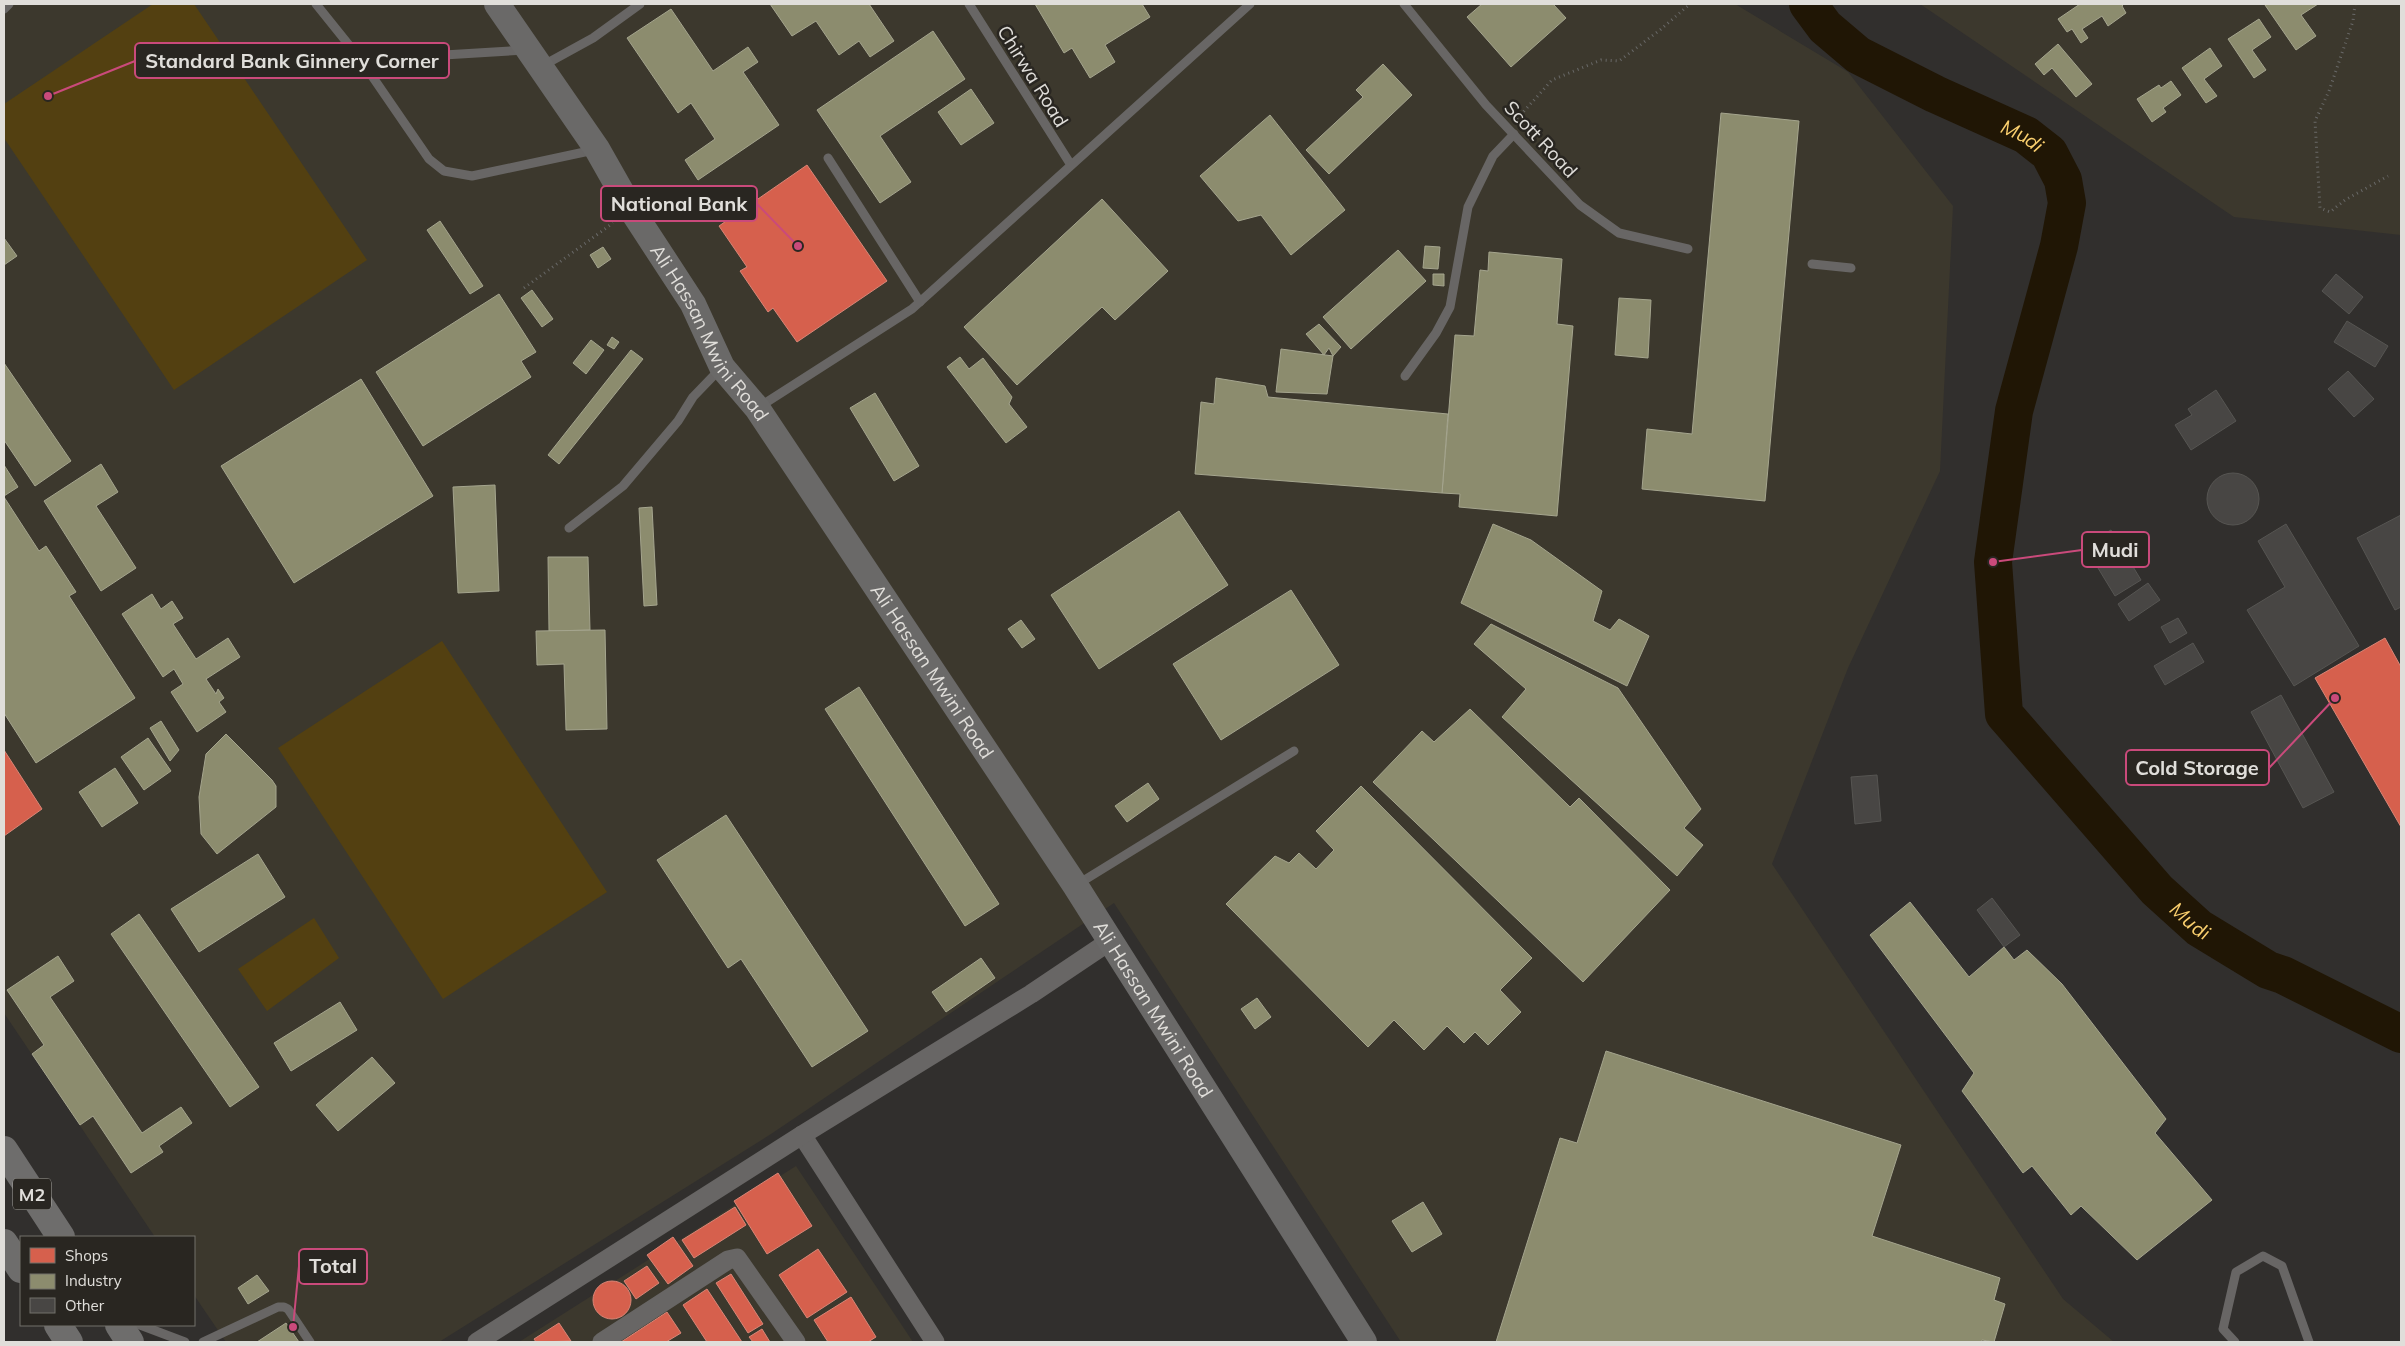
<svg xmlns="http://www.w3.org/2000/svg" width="2405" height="1346" font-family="Mulish,sans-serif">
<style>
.built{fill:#3c382d}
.green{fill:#534011}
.shops{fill:#d6604d;stroke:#d98677}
.industry{fill:#8c8c6e;stroke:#a5a58e}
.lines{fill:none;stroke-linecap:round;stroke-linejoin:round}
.river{stroke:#201605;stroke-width:38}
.building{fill:#484644;stroke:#565552}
.path{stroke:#696968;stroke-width:3;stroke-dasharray:1 4;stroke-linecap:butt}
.lane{stroke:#686665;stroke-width:9}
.street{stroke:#686665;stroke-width:19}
.secondary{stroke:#6a6968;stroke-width:26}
.highway{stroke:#6e6d6c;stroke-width:28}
.labels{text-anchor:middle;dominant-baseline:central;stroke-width:5;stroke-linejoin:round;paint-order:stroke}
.shield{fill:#292621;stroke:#a9a7a2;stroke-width:1}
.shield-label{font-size:18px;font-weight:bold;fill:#e0deda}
.street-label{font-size:19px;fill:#e0deda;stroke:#292621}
.water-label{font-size:20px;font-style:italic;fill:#facf6e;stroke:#292621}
.leader{fill:none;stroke:#ca4a7b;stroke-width:2}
.callout-dot{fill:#ca4a7b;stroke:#292621;stroke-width:2}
.callout{fill:#292621;stroke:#ca4a7b;stroke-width:2}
.callout-label{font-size:20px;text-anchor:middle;font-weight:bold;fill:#e0deda}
</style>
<rect width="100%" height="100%" fill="#312f2d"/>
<g class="built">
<path d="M 4,4 L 1735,4 L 1848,72 L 1953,206 L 1940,471 L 1848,668 L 1772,864 L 2063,1299 L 2114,1342 L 1401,1342 L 1114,903 L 771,1134 L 439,1342 L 226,1342 L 194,1295 L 194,1237 L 155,1237 L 4,1013 Z"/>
<path d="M 1920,4 L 2401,4 L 2401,235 L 2234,217 Z"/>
<path d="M 796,1166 L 913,1342 L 519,1342 Z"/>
</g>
<g class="green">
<path d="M 153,4 L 194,4 L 367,260 L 174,390 L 4,138 L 4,104 Z"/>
<path d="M 442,641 L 607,892 L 443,999 L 278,748 Z"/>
<path d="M 314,918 L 339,958 L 267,1011 L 238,969 Z"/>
</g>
<g class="shops">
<path d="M 807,165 L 887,281 L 797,342 L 773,308 L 768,312 L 740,271 L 747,267 L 719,226 Z"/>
<path d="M 2385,638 L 2401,667 L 2401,827 L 2315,678 Z"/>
<path d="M 4,750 L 42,809 L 4,836 Z"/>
<path d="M 778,1173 L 812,1226 L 767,1254 L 734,1201 Z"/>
<path d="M 735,1207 L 746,1225 L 694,1258 L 682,1240 Z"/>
<path d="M 673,1237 L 693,1266 L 668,1284 L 647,1255 Z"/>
<path d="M 818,1249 L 847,1292 L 807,1318 L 779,1275 Z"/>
<path d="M 647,1266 L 659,1283 L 636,1299 L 624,1281 Z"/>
<path d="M 731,1274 L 763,1324 L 748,1333 L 716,1283 Z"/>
<circle cx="612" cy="1300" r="19"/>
<path d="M 707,1289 L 742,1342 L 707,1342 L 683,1305 Z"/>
<path d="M 851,1297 L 876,1337 L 868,1342 L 828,1342 L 814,1320 Z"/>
<path d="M 667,1312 L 681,1333 L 666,1342 L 621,1342 Z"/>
<path d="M 559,1323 L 571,1341 L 536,1342 L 534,1339 Z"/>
<path d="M 762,1329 L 770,1342 L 753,1342 L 749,1337 Z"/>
</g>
<g class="industry">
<path d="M 770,4 L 869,4 L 894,41 L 870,57 L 859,41 L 839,55 L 816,21 L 792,36 Z"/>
<path d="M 1035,4 L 1142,4 L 1150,17 L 1105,45 L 1115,62 L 1090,78 L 1072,48 L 1064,53 Z"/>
<path d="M 1482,4 L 1553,4 L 1566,18 L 1511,67 L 1467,17 Z"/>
<path d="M 2080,4 L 2124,4 L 2122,6 L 2126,13 L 2108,26 L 2102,16 L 2082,29 L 2088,38 L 2081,43 L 2072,29 L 2067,32 L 2058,19 Z"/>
<path d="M 2267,4 L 2318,4 L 2301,15 L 2316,36 L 2296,50 L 2265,5 Z"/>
<path d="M 671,9 L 713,71 L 748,47 L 758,62 L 743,72 L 779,125 L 698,180 L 685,160 L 715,139 L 691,103 L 678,113 L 627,38 Z"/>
<path d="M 2259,19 L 2271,37 L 2252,50 L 2266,70 L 2254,78 L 2228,39 Z"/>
<path d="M 933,31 L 965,79 L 880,136 L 911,182 L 880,203 L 817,110 Z"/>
<path d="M 2058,44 L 2092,84 L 2076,97 L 2052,68 L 2044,75 L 2035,64 Z"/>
<path d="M 2210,48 L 2222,66 L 2204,79 L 2217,96 L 2206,103 L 2182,68 Z"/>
<path d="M 1383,64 L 1412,95 L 1329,174 L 1306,150 L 1363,97 L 1356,90 Z"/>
<path d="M 2171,81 L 2181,95 L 2163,108 L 2166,112 L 2152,122 L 2137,99 L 2159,85 L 2161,88 Z"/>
<path d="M 971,89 L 994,123 L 961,145 L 938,112 Z"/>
<path d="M 1721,113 L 1799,121 L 1765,501 L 1642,489 L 1647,429 L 1692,434 Z"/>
<path d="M 1270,115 L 1345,210 L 1291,255 L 1261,215 L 1238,221 L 1200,176 Z"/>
<path d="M 1102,199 L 1168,271 L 1115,320 L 1102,307 L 1017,385 L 964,327 Z"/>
<path d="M 440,221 L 483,286 L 470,294 L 427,230 Z"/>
<path d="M 4,238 L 17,256 L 4,265 Z"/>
<path d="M 1425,246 L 1440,247 L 1438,269 L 1423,268 Z"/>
<path d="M 603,247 L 611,259 L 598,268 L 590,255 Z"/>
<path d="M 1398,250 L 1426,281 L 1351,349 L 1323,317 Z"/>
<path d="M 1489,252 L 1562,259 L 1557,324 L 1573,326 L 1557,516 L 1459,507 L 1460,494 L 1442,493 L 1455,335 L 1474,336 L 1480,270 L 1488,271 Z"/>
<path d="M 1433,274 L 1444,274 L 1444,286 L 1433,285 Z"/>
<path d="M 532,290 L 553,319 L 542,327 L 521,298 Z"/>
<path d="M 499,294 L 536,352 L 521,361 L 531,377 L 423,446 L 376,372 Z"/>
<path d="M 1619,298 L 1651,300 L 1648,358 L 1615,355 Z"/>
<path d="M 1319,324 L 1341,347 L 1333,356 L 1329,348 L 1324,355 L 1306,334 Z"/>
<path d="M 612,337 L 619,342 L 614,349 L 607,345 Z"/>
<path d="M 591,340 L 604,350 L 586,374 L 573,363 Z"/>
<path d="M 1281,349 L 1333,356 L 1327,394 L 1276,392 Z"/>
<path d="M 631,350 L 643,359 L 559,464 L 548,455 Z"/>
<path d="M 960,357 L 969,369 L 983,358 L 1012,397 L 1009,404 L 1027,427 L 1006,443 L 947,367 Z"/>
<path d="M 4,363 L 71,461 L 35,486 L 4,440 Z"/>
<path d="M 1216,378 L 1265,386 L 1268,397 L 1448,414 L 1442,493 L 1195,474 L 1201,402 L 1214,404 Z"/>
<path d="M 361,379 L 433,496 L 294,583 L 221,466 Z"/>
<path d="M 875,393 L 919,466 L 894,481 L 850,408 Z"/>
<path d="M 101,464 L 118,492 L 96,506 L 136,568 L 101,591 L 44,501 Z"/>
<path d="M 4,465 L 18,487 L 4,496 Z"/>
<path d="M 495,485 L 499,591 L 458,593 L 453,487 Z"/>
<path d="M 4,497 L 39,551 L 46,546 L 76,592 L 69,596 L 135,698 L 36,763 L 4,713 Z"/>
<path d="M 652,507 L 657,605 L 644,606 L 639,508 Z"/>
<path d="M 1179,511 L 1228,585 L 1099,669 L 1051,595 Z"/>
<path d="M 1493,524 L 1531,540 L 1602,591 L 1593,621 L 1610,630 L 1619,619 L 1649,636 L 1627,686 L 1461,603 Z"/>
<path d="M 548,557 L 588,557 L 590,630 L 549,631 Z"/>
<path d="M 1291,590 L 1339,665 L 1221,740 L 1173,664 Z"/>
<path d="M 152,594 L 161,609 L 172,601 L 183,618 L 173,624 L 196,659 L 228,638 L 240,657 L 206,679 L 216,694 L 218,689 L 224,698 L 219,702 L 226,712 L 197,732 L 171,692 L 183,684 L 174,669 L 163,677 L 122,614 Z"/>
<path d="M 1021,620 L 1035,639 L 1022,648 L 1008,629 Z"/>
<path d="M 1491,624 L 1618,688 L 1701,809 L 1684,828 L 1703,845 L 1677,876 L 1502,717 L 1526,689 L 1474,644 Z"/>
<path d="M 605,630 L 607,729 L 566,730 L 564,664 L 537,665 L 536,631 Z"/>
<path d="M 859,687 L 999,904 L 965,926 L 825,709 Z"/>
<path d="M 1470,709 L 1570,807 L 1579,798 L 1670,890 L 1583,982 L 1373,782 L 1422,731 L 1434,742 Z"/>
<path d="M 161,721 L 179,750 L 170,761 L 150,728 Z"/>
<path d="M 226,734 L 272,780 L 276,786 L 276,807 L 217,854 L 201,834 L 199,797 L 206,754 Z"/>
<path d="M 148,738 L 171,771 L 144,790 L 121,757 Z"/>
<path d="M 115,768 L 138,803 L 102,827 L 79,792 Z"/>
<path d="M 1148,783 L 1159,799 L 1127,822 L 1115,806 Z"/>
<path d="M 1361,786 L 1532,958 L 1500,990 L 1521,1012 L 1488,1045 L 1475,1032 L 1464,1043 L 1447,1026 L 1424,1050 L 1394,1020 L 1368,1047 L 1226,904 L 1275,856 L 1289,863 L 1299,853 L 1316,869 L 1334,850 L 1316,831 Z"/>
<path d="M 726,815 L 868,1031 L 812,1067 L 741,959 L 728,968 L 657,860 Z"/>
<path d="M 258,854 L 285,897 L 199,952 L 171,909 Z"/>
<path d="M 1910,902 L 1969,977 L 2004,947 L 2014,960 L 2027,950 L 2062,984 L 2166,1119 L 2155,1133 L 2212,1200 L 2137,1260 L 2081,1206 L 2071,1215 L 2032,1166 L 2023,1173 L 1962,1091 L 1974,1073 L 1870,935 Z"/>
<path d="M 139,914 L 259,1087 L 230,1107 L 111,934 Z"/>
<path d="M 58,956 L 74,981 L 50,997 L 142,1133 L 181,1107 L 192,1123 L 159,1146 L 163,1152 L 131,1173 L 93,1116 L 80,1125 L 32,1054 L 44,1045 L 7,990 Z"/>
<path d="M 981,958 L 995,978 L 946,1012 L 932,992 Z"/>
<path d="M 1257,998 L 1271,1017 L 1255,1029 L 1241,1009 Z"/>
<path d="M 340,1002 L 357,1030 L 291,1071 L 274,1043 Z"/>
<path d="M 1606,1051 L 1901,1145 L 1872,1236 L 2000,1278 L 1994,1300 L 2005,1304 L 1994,1342 L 1982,1340 L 1981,1342 L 1496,1342 L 1560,1138 L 1577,1143 Z"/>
<path d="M 372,1057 L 395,1083 L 338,1131 L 316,1105 Z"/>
<path d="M 1423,1202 L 1442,1234 L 1412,1252 L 1392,1221 Z"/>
<path d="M 257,1275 L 269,1291 L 248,1304 L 238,1288 Z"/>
<path d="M 286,1323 L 299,1342 L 257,1342 Z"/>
</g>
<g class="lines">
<path class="river" id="s1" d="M 1808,4 L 1825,27 L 1858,55 L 1935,94 L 2026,135 L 2049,153 L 2063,180 L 2067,203 L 2059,246 L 2014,411 L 1993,562 L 2004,714 L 2157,890 L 2199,928 L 2268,970 L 2283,975 L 2401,1034"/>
</g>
<g class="building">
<path d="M 2336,274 L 2363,297 L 2349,314 L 2322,291 Z"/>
<path d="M 2347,321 L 2388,346 L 2375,367 L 2334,342 Z"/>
<path d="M 2348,371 L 2374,399 L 2354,417 L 2328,389 Z"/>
<path d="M 2216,390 L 2236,421 L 2191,450 L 2175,425 L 2192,415 L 2188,409 Z"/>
<circle cx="2233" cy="499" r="26"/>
<path d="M 2401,515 L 2401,607 L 2395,610 L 2357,538 Z"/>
<path d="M 2286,524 L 2359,646 L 2294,686 L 2247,610 L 2285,587 L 2258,541 Z"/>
<path d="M 2111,530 L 2141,580 L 2115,596 L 2084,545 Z"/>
<path d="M 2148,583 L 2160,600 L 2129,621 L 2118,604 Z"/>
<path d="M 2178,618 L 2187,633 L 2170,643 L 2161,627 Z"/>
<path d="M 2193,643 L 2204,662 L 2165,685 L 2154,666 Z"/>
<path d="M 2281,695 L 2334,792 L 2303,808 L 2251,712 Z"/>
<path d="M 1877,775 L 1881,821 L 1855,824 L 1851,777 Z"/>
<path d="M 1992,898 L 2020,935 L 2004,947 L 1977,910 Z"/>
</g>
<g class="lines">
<g class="path">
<path d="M 2355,4 L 2353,21 L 2329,91 L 2315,121 L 2320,208 L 2330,212 L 2345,200 L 2388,176"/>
<path d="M 1517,119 L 1552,80 L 1601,60 L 1619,61 L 1660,30 L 1690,4"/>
<path d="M 524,288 L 613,223"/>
</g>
<g class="lane">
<path d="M 316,4 L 361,60 L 429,159 L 444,171 L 472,176 L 594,150"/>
<path d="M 969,4 L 1071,165"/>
<path d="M 1404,4 L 1486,105 L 1580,205 L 1619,233 L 1688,249"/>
<path d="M 4,9 L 9,4"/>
<path d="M 361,60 L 525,50"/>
<path d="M 542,66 L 593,38 L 640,4"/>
<path d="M 828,158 L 920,302"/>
<path d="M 1812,264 L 1851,268"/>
<path d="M 1405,376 L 1436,333 L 1450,307 L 1468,207 L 1493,156 L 1514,134"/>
<path d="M 759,407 L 912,309 L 1250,4"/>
<path d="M 569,528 L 623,486 L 678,421 L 693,397 L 720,369"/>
<path d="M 1078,884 L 1294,751"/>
<path d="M 140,1325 L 185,1342"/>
<path d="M 203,1342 L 278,1307 L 284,1307 L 288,1309 L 310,1342"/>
<path d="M 2235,1342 L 2223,1329 L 2236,1272 L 2263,1256 L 2282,1266 L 2309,1342"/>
</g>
<g class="street">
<path d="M 802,1135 L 935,1342"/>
<path d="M 477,1342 L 802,1135 L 1031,994 L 1110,941"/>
<path d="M 602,1342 L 728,1260 L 737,1258 L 796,1342"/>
</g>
<path class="secondary" id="s2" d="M 497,4 L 597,149 L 631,209 L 693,304 L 722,367 L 757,408 L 1075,885 L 1364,1342"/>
<g class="highway">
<path d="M 4,1150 L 61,1237"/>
<path d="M 4,1243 L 21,1269"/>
<path d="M 58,1325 L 69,1342"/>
<path d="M 119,1325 L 130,1342"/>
</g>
</g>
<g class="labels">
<rect class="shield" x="13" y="1178.5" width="38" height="31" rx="4"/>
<g class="shield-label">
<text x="32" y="1194">M2</text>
</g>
<g class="street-label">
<text transform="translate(1033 76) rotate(58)">Chirwa Road</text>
<text transform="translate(1541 139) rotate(47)">Scott Road</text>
<text stroke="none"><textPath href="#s2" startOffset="392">Ali Hassan Mwini Road</textPath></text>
<text stroke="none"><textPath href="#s2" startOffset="798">Ali Hassan Mwini Road</textPath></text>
<text stroke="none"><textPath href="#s2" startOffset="1202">Ali Hassan Mwini Road</textPath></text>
</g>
<g class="water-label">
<text stroke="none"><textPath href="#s1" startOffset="255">Mudi</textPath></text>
<text stroke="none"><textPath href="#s1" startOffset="1139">Mudi</textPath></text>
</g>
</g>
<path class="leader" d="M48 96L135 61M798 246L757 204M1993 562L2082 550M2335 698L2269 768M293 1327L299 1266"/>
<g class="callout-dot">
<circle cx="48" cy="96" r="5"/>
<circle cx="798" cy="246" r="5"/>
<circle cx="1993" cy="562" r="5"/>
<circle cx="2335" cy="698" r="5"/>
<circle cx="293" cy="1327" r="5"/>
</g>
<g class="callout">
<rect x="135" y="43" width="314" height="35" rx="5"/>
<rect x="601" y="186" width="156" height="35" rx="5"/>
<rect x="2082" y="532" width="67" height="35" rx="5"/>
<rect x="2126" y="750" width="143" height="35" rx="5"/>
<rect x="299" y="1249" width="68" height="35" rx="5"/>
</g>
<g class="callout-label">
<text x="292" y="68">Standard Bank Ginnery Corner</text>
<text x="679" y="211">National Bank</text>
<text x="2115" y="557">Mudi</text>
<text x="2197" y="775">Cold Storage</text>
<text x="333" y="1273">Total</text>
</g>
<rect width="2405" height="1346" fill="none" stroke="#e0deda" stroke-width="10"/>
<rect x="20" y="1236" width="175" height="90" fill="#292621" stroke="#72706b"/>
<rect x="30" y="1248" width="25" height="15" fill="#d6604d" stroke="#72706b"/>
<text x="65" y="1261" font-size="15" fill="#e0deda">Shops</text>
<rect x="30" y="1274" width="25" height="15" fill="#8c8c6e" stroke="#72706b"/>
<text x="65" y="1286" font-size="15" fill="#e0deda">Industry</text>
<rect x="30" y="1298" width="25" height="15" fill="#484644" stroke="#72706b"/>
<text x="65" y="1311" font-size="15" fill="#e0deda">Other</text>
</svg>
